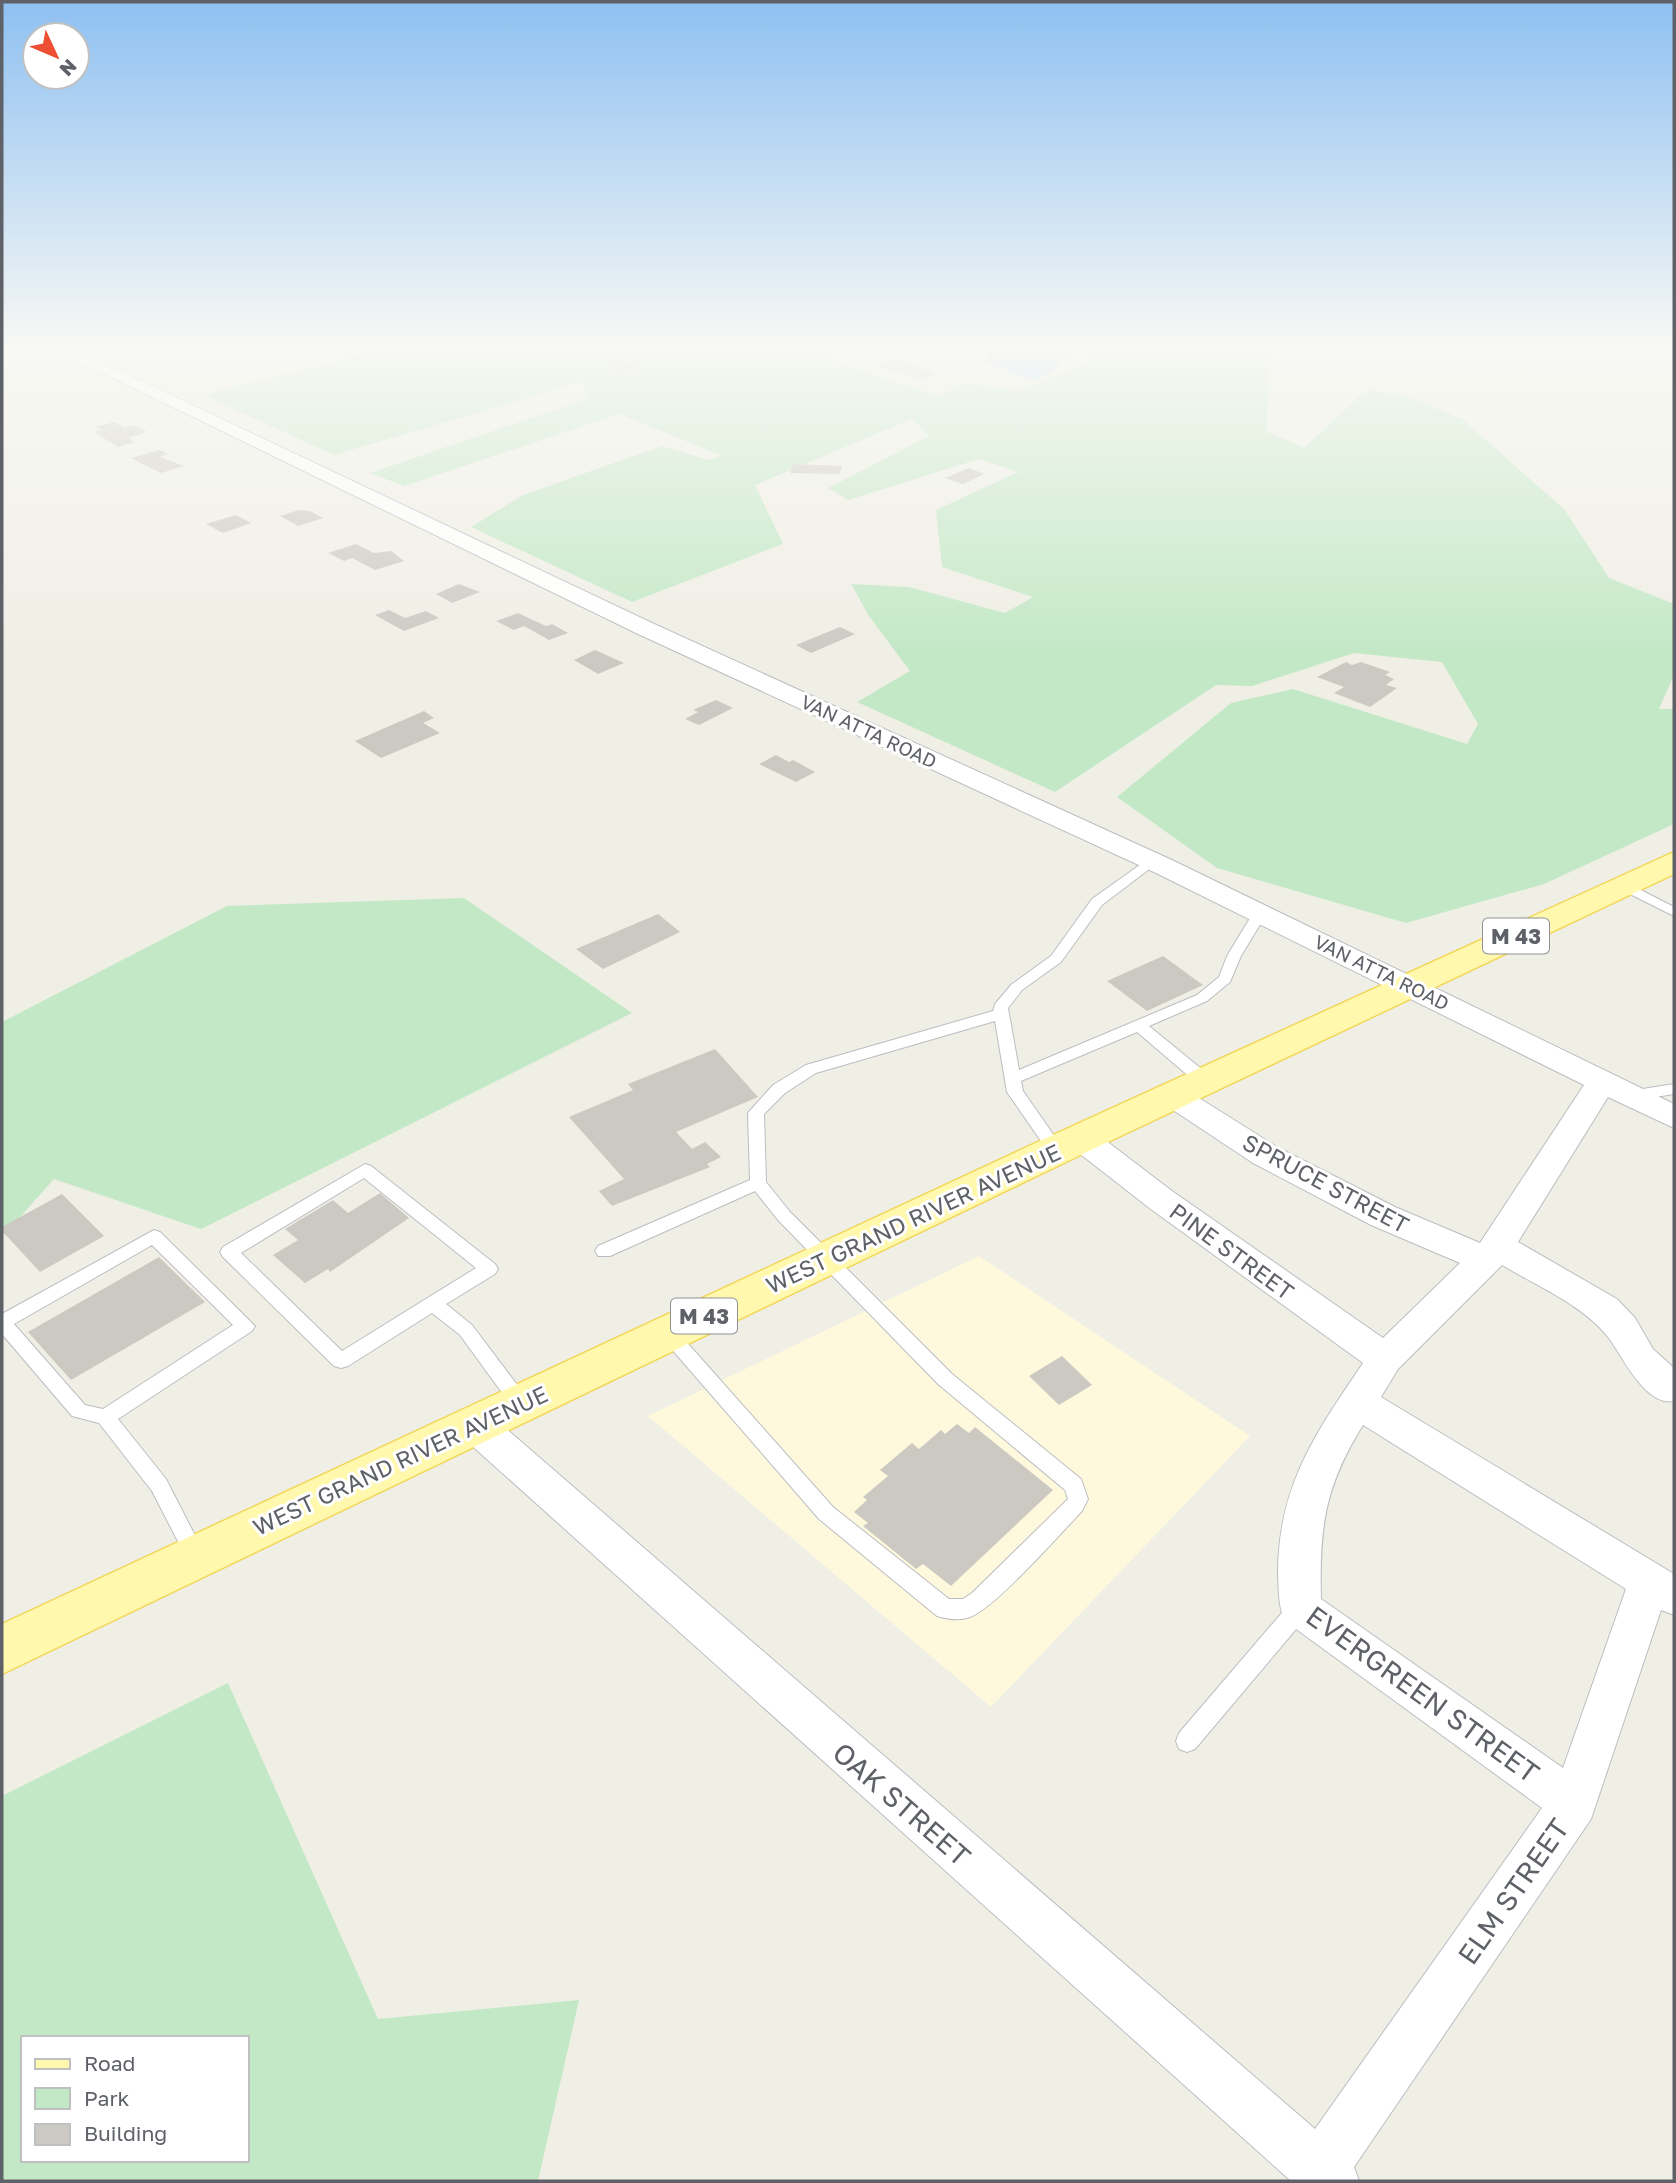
<svg xmlns="http://www.w3.org/2000/svg" width="1676" height="2183" font-family="'Golos Text',sans-serif">
<style>
.commercial{fill:#fef9dd}
.green{fill:#c3e8c6;fill-rule:evenodd}
.water{fill:#a8d2ff}
.building{fill:#ccc9c3}
.lines{fill:none;stroke-linecap:round;stroke-linejoin:round}
.lane-casing{stroke:#bbbdc2;stroke-width:2}
.street-casing{stroke:#bbbdc2;stroke-width:2}
.primary-casing{stroke:#f3d65c;stroke-width:3}
.lane{fill:#fff;fill-rule:evenodd}
.street{fill:#fff;fill-rule:evenodd}
.primary{fill:#fff8ad;fill-rule:evenodd}
.labels{text-anchor:middle;dominant-baseline:central;stroke-width:6;stroke-linejoin:round;paint-order:stroke}
.far-street-label{font-size:19px;fill:#5e6167;stroke:#fff}
.shield{fill:#fff;stroke:#8e9095;stroke-width:2}
.shield-label{font-size:21px;font-weight:bold;fill:#5e6167}
.street-label{font-size:23px;fill:#5e6167;stroke:#fff}
.near-street-label{font-size:28px;fill:#5e6167;stroke:#fff}
</style>
<rect width="100%" height="100%" fill="#f0efe6"/>
<path class="commercial" d="M 979,1256 L 1250,1436 L 991,1707 L 648,1416 Z"/>
<g class="green">
<path d="M 385,349 L 802,349 L 938,396 L 963,384 L 1024,390 L 1098,356 L 1090,349 L 1271,349 L 1266,431 L 1304,448 L 1366,390 L 1404,395 L 1462,419 L 1564,509 L 1609,578 L 1674,604 L 1674,675 L 1659,709 L 1674,709 L 1674,824 L 1544,884 L 1406,923 L 1217,868 L 1117,797 L 1231,703 L 1293,689 L 1467,744 L 1478,724 L 1442,662 L 1354,653 L 1252,686 L 1216,685 L 1055,792 L 857,702 L 910,671 L 869,616 L 851,584 L 909,587 L 1005,613 L 1033,597 L 942,567 L 936,510 L 1018,472 L 979,459 L 848,500 L 828,488 L 929,436 L 912,419 L 755,485 L 783,544 L 632,602 L 471,527 L 523,495 L 662,446 L 709,460 L 723,456 L 619,414 L 404,486 L 370,473 L 590,398 L 582,382 L 334,455 L 203,395 Z"/>
<path d="M 464,898 L 632,1013 L 201,1229 L 54,1179 L 2,1237 L 2,1022 L 227,906 Z"/>
<path d="M 228,1683 L 378,2019 L 579,2000 L 538,2181 L 2,2181 L 2,1796 ZM 23,2038 L 247,2038 L 247,2160 L 23,2160 Z"/>
</g>
<path class="water" d="M 990,349 L 1068,349 C 1064,367 1049,375 1033,381 L 982,361 L 988,359 Z"/>
<g class="building">
<path d="M 620,349 L 652,349 L 673,353 L 657,360 L 614,353 Z"/>
<path d="M 893,359 L 904,361 L 938,373 L 919,380 L 874,366 Z"/>
<path d="M 624,362 L 643,369 L 623,375 L 603,368 Z"/>
<path d="M 114,422 L 125,428 L 133,425 L 147,432 L 128,438 L 135,442 L 118,447 L 94,432 L 102,430 L 96,427 Z"/>
<path d="M 159,450 L 168,454 L 160,457 L 184,466 L 161,473 L 131,458 Z"/>
<path d="M 793,464 L 842,466 L 840,474 L 790,473 Z"/>
<path d="M 969,468 L 984,474 L 963,484 L 945,478 Z"/>
<path d="M 299,510 L 310,511 L 323,518 L 298,526 L 280,516 Z"/>
<path d="M 236,515 L 251,523 L 223,533 L 206,524 Z"/>
<path d="M 356,544 L 374,553 L 391,551 L 404,561 L 375,570 L 352,558 L 344,561 L 328,553 Z"/>
<path d="M 459,584 L 480,592 L 452,603 L 436,594 Z"/>
<path d="M 389,610 L 405,618 L 426,611 L 439,618 L 404,631 L 375,615 Z"/>
<path d="M 518,613 L 546,626 L 552,624 L 568,633 L 549,640 L 524,626 L 514,630 L 496,621 Z"/>
<path d="M 840,627 L 855,634 L 811,653 L 796,645 Z"/>
<path d="M 595,650 L 624,663 L 598,674 L 574,660 Z"/>
<path d="M 1346,662 L 1352,665 L 1361,662 L 1390,672 L 1385,675 L 1394,679 L 1386,685 L 1397,688 L 1370,707 L 1334,693 L 1344,687 L 1317,677 Z"/>
<path d="M 716,700 L 733,708 L 699,725 L 685,719 L 698,712 L 693,710 Z"/>
<path d="M 424,711 L 434,718 L 423,723 L 440,733 L 381,758 L 355,741 Z"/>
<path d="M 776,755 L 789,762 L 793,760 L 815,772 L 796,782 L 759,764 Z"/>
<path d="M 658,914 L 680,932 L 603,969 L 576,949 Z"/>
<path d="M 1163,956 L 1203,985 L 1147,1011 L 1107,981 Z"/>
<path d="M 715,1049 L 758,1097 L 676,1132 L 692,1149 L 705,1142 L 721,1157 L 707,1164 L 710,1167 L 612,1206 L 599,1191 L 624,1179 L 569,1117 L 633,1090 L 628,1084 Z"/>
<path d="M 380,1193 L 409,1218 L 330,1272 L 328,1269 L 305,1283 L 273,1255 L 298,1240 L 285,1229 L 333,1200 L 348,1213 Z"/>
<path d="M 62,1194 L 104,1236 L 40,1272 L 2,1231 L 2,1227 Z"/>
<path d="M 159,1257 L 205,1302 L 71,1380 L 28,1332 Z"/>
<path d="M 1062,1356 L 1092,1385 L 1059,1405 L 1029,1376 Z"/>
<path d="M 957,1424 L 969,1433 L 975,1427 L 1053,1490 L 951,1586 L 923,1564 L 916,1569 L 863,1526 L 868,1523 L 854,1512 L 867,1500 L 863,1497 L 888,1476 L 880,1470 L 912,1443 L 919,1449 L 941,1430 L 945,1434 Z"/>
</g>
<g class="lines">
<defs>
<g id="lane">
<path d="M 1151,857 L 1156,858 L 1156,864 L 1102,905 L 1061,962 L 1022,990 L 1008,1008 L 1019,1070 L 1197,995 L 1219,977 L 1227,956 L 1255,910 L 1265,910 L 1267,913 L 1241,956 L 1230,982 L 1207,1001 L 1149,1026 L 1210,1076 L 1212,1080 L 1210,1084 L 1198,1084 L 1137,1032 L 1021,1081 L 1023,1091 L 1064,1150 L 1062,1154 L 1050,1154 L 1007,1092 L 995,1021 L 816,1073 L 785,1093 L 764,1114 L 766,1182 L 790,1212 L 952,1374 L 1081,1479 L 1088,1499 L 1082,1511 C 1060,1534 995,1608 970,1617 C 960,1621 947,1619 937,1616 L 819,1519 L 662,1338 L 659,1333 L 662,1328 L 668,1326 L 674,1328 L 833,1507 L 949,1599 L 963,1599 L 972,1593 L 1068,1499 L 1065,1490 L 938,1384 L 778,1220 L 755,1191 L 610,1256 L 598,1256 L 595,1251 L 598,1246 L 750,1180 L 748,1113 L 773,1085 L 806,1065 L 993,1011 L 995,1004 L 1012,984 L 1051,956 L 1092,899 Z"/>
<path d="M 1625,882 L 1674,907 L 1674,916 L 1620,889 L 1618,886 L 1620,883 Z"/>
<path d="M 1674,1084 L 1674,1094 L 1630,1101 L 1622,1096 L 1630,1091 Z"/>
<path d="M 365,1164 L 371,1166 L 495,1264 L 498,1269 L 495,1274 L 446,1304 L 472,1325 L 527,1398 L 530,1403 L 527,1408 L 520,1411 L 513,1408 L 460,1335 L 432,1313 L 348,1366 L 341,1368 L 334,1366 L 223,1257 L 220,1252 L 223,1247 ZM 364,1178 L 476,1268 L 342,1351 L 241,1253 Z"/>
<path d="M 154,1230 L 160,1232 L 255,1326 L 252,1331 L 118,1419 L 166,1479 L 205,1555 L 202,1561 L 195,1564 L 188,1561 L 152,1491 L 99,1423 L 72,1416 L 2,1334 L 2,1314 ZM 152,1245 L 233,1325 L 103,1409 L 85,1405 L 14,1324 Z"/>
<path d="M 1300,1598 L 1308,1601 L 1311,1608 L 1308,1615 L 1195,1749 L 1187,1752 L 1179,1749 L 1176,1741 L 1179,1733 L 1292,1601 Z"/>
</g>
<path id="street" d="M 54,349 L 74,349 L 652,623 L 1174,861 L 1674,1104 L 1674,1128 L 1608,1097 L 1518,1242 L 1617,1299 L 1635,1318 L 1653,1349 L 1674,1368 L 1674,1401 C 1645,1407 1622,1355 1608,1337 C 1583,1305 1537,1286 1502,1265 L 1398,1369 L 1381,1397 L 1674,1574 L 1674,1615 L 1661,1610 L 1591,1819 L 1354,2167 L 1359,2181 L 1291,2181 L 460,1435 L 455,1424 L 460,1413 L 474,1408 L 488,1413 L 1315,2129 L 1542,1808 L 1285,1621 C 1278,1606 1279,1591 1278,1574 C 1278,1485 1316,1433 1363,1363 L 1148,1207 L 1070,1146 L 1065,1138 L 1070,1130 L 1081,1127 L 1092,1130 L 1172,1191 L 1383,1338 L 1460,1263 L 1371,1225 L 1253,1163 L 1161,1102 L 1156,1095 L 1161,1088 L 1172,1085 L 1183,1088 L 1277,1147 L 1395,1207 L 1480,1243 L 1584,1085 L 1156,873 L 636,633 ZM 1363,1425 L 1626,1589 L 1563,1768 L 1321,1599 C 1319,1527 1325,1486 1363,1425 Z"/>
<path id="primary" d="M 1674,852 L 1674,874 L 1070,1160 L 2,1674 L 2,1624 L 1042,1140 Z"/>
</defs>
<use href="#lane" class="lane-casing"/>
<use href="#street" class="street-casing"/>
<use href="#primary" class="primary-casing"/>
<use href="#lane" class="lane"/>
<use href="#street" class="street"/>
<use href="#primary" class="primary"/>
</g>
<linearGradient id="sky" x2="0" y2="1"><stop stop-color="#8ec0f1"/><stop offset="0.53" stop-color="#f8f8f4"/><stop offset="1" stop-color="#f8f8f4" stop-opacity="0"/></linearGradient>
<rect width="1676" height="655" fill="url(#sky)"/>
<g class="labels">
<g class="far-street-label">
<text transform="translate(869 731) rotate(25)">VAN ATTA ROAD</text>
<text transform="translate(1382 972) rotate(26)">VAN ATTA ROAD</text>
</g>
<g class="shield">
<rect x="1483" y="918.5" width="66" height="35" rx="5"/>
<rect x="671" y="1298.5" width="66" height="35" rx="5"/>
</g>
<g class="shield-label">
<text x="1516" y="936">M 43</text>
<text x="704" y="1316">M 43</text>
</g>
<g class="street-label">
<text transform="translate(1326 1183) rotate(28)">SPRUCE STREET</text>
<text transform="translate(913 1218) rotate(-25)">WEST GRAND RIVER AVENUE</text>
<text transform="translate(1232 1251) rotate(36)">PINE STREET</text>
<text transform="translate(400 1460) rotate(-25)">WEST GRAND RIVER AVENUE</text>
</g>
<g class="near-street-label">
<text transform="translate(1423 1694) rotate(36)">EVERGREEN STREET</text>
<text transform="translate(902 1804) rotate(41)">OAK STREET</text>
<text transform="translate(1513 1891) rotate(-55)">ELM STREET</text>
</g>
</g>
<rect width="1676" height="2183" fill="none" stroke="#5e6167" stroke-width="7"/>
<rect x="21" y="2036" width="228" height="126" fill="#ffffff" stroke="#bfc0c2" stroke-width="2"/>
<rect x="35" y="2059" width="35" height="10" fill="#fff8ad" stroke="#bfc0c2" stroke-width="2"/>
<text x="84" y="2071" font-size="21" fill="#5e6167">Road</text>
<rect x="35" y="2088" width="35" height="21" fill="#c3e8c6" stroke="#bfc0c2" stroke-width="2"/>
<text x="84" y="2106" font-size="21" fill="#5e6167">Park</text>
<rect x="35" y="2124" width="35" height="21" fill="#ccc9c3" stroke="#bfc0c2" stroke-width="2"/>
<text x="84" y="2141" font-size="21" fill="#5e6167">Building</text>
<g transform="translate(56 56) rotate(134)"><circle r="33" fill="#ffffff" stroke="#bfc0c2" stroke-width="2"/>
<path d="M0-5L12 26L0 18L-12 26Z" fill="#ec4f31"/>
<text y="-10" font-size="19" font-weight="bold" text-anchor="middle" fill="#5e6167">N</text>
</g>
</svg>
